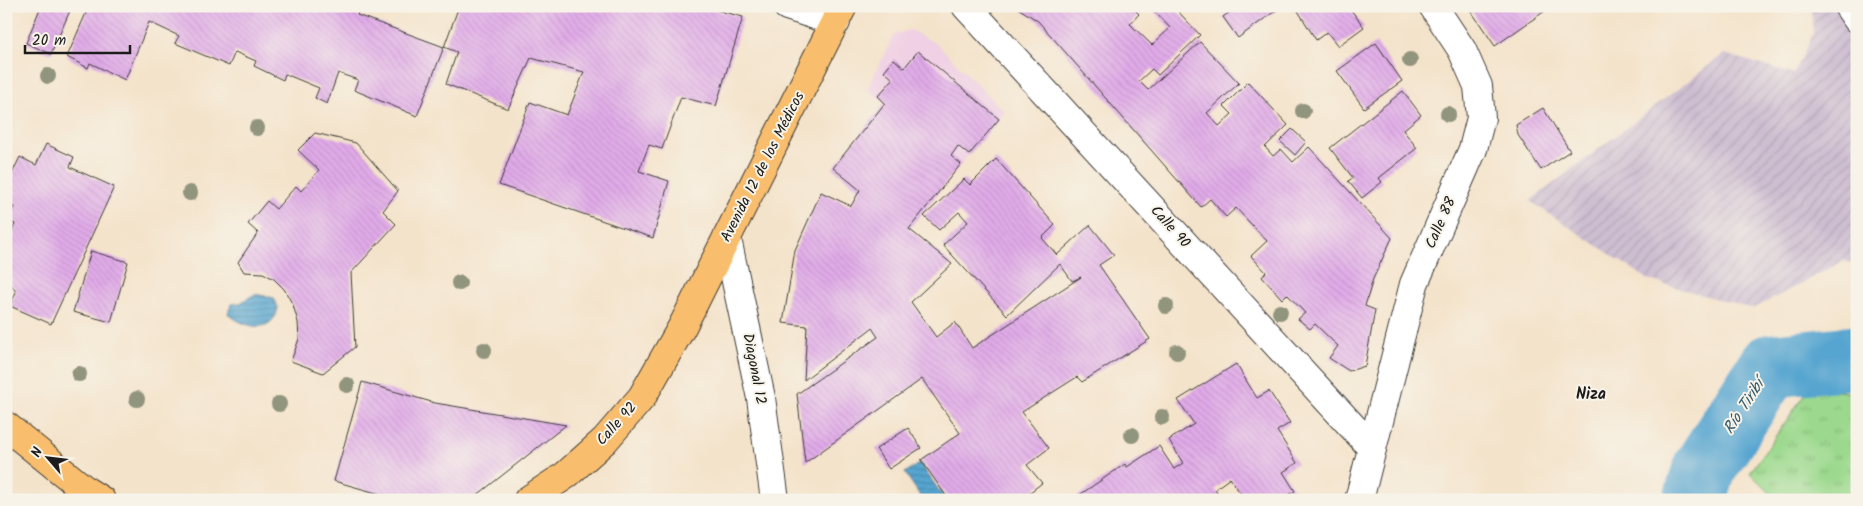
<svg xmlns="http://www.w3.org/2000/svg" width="1863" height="506" font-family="Kalam,sans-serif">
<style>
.built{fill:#f0d0e4}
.industrial{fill:url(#industrial-furrows)}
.grass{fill:url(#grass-tufts);stroke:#5c7a55}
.water{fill:url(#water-rules);stroke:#396076}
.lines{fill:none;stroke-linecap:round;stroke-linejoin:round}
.river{stroke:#56a5d0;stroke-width:64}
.building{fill:url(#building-back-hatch)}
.minor-casing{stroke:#3c3a36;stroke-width:30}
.major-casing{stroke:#3c3a36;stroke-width:30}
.minor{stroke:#fff;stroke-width:28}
.major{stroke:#f9be6d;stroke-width:28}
.tree{fill:#92957d}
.labels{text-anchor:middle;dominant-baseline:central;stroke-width:4;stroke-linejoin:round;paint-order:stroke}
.street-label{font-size:15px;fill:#1c1c1c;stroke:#f7f3e8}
.neighbourhood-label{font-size:16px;font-weight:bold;fill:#1c1c1c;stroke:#f7f3e8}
.water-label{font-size:16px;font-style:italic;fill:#365a6d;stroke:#f7f3e8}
</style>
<defs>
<pattern id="industrial-furrows" width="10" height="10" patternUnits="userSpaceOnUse" patternTransform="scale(1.25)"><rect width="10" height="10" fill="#cebed1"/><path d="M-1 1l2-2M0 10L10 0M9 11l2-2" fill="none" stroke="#b0a3b3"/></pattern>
<pattern id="grass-tufts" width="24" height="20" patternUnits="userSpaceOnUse" patternTransform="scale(1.25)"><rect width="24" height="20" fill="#9cd98e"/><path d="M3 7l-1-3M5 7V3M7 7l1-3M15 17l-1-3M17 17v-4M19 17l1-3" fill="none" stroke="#86ba7a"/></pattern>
<pattern id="water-rules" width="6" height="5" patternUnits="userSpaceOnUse" patternTransform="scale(1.25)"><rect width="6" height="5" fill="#56a5d0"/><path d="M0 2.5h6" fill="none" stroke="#4686a8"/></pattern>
<pattern id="building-back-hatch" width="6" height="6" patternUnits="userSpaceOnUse" patternTransform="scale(1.25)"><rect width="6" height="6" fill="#e1abe9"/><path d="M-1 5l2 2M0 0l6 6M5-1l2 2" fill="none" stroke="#c093c7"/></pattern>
</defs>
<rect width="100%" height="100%" fill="#f7f3e8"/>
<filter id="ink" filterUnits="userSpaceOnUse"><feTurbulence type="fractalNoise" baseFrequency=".02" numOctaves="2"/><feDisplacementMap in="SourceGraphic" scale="10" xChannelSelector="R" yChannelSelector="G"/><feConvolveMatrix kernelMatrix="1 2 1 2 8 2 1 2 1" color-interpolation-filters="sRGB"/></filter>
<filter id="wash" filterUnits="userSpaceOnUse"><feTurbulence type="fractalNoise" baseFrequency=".0096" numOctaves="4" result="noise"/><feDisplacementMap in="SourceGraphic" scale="20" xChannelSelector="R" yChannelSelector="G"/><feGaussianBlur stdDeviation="1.12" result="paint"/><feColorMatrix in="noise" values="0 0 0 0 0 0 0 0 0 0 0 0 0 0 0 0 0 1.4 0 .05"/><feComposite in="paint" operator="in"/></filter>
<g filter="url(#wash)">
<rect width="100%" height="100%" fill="#f4e3cb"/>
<path class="built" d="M 910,30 L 937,44 L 1005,112 L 961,164 L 867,89 L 894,35 Z"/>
<path class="industrial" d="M 1812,6 L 1857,6 L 1857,264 L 1843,261 L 1753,309 L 1649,280 L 1530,201 L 1724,54 L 1794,74 L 1813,34 Z"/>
<path class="grass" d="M 1809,388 L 1857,393 L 1857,500 L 1777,500 L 1750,473 Z"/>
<g class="water">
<path d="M 255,294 L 274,298 L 278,308 C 272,336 244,327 228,314 L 231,304 L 240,303 Z"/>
<path d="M 920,463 L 945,499 L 945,500 L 923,500 L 905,473 Z"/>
</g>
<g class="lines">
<path class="river" d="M 1695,500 L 1705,467 L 1770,366 L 1857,357"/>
</g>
<g id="blocks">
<g class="building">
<path d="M 41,6 L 72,6 L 51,54 L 26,43 Z"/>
<path d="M 89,6 L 360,6 L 357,15 L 444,47 L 417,116 L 354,90 L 358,80 L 338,73 L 327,104 L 315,98 L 319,88 L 285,74 L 283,80 L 254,66 L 256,61 L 235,52 L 229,66 L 175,43 L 179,36 L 149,22 L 125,80 L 90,63 L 88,68 L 67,57 Z"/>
<path d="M 459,6 L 701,6 L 743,17 L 716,106 L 681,97 L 662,149 L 649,145 L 639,171 L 669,181 L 653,238 L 499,185 L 530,102 L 567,115 L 584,72 L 531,58 L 508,109 L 446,84 L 457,52 L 444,47 Z"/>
<path d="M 1015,6 L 1131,6 L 1139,14 L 1130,24 L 1152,45 L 1170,28 L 1151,8 L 1153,6 L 1173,6 L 1200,35 L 1158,75 L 1152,69 L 1139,81 L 1148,90 L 1200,42 L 1239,83 L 1207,113 L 1219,126 L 1232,114 L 1224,106 L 1248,82 L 1288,125 L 1265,147 L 1273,156 L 1281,149 L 1293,162 L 1309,147 L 1392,238 L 1373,279 L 1365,306 L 1375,310 L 1365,366 L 1349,371 L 1329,358 L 1338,346 L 1315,324 L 1310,329 L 1298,319 L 1305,313 L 1287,294 L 1282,299 L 1262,277 L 1266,272 L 1251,256 L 1267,241 L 1236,208 L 1226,217 L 1210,199 L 1201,207 L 1038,21 Z"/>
<path d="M 1233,6 L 1282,6 L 1238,38 L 1223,17 L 1235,8 Z"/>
<path d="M 1295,6 L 1348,6 L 1364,27 L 1338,46 L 1327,32 L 1316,40 Z"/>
<path d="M 1477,6 L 1552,6 L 1495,46 L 1471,11 Z"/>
<path d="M 1376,43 L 1402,81 L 1364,108 L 1337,71 Z"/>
<path d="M 918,51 L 999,119 L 969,155 L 958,146 L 951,156 L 961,164 L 909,229 L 952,264 L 911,302 L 936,337 L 955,322 L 972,348 L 1081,277 L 1072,281 L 1060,264 L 1007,315 L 943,245 L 968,222 L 959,212 L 939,230 L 924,216 L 964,179 L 970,185 L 996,159 L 1055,225 L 1042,238 L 1057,255 L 1090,225 L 1114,255 L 1099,265 L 1150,339 L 1082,382 L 1077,377 L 1022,412 L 1049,448 L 1027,465 L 1042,483 L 1020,500 L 1012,500 L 1009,496 L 1005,500 L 949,500 L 921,460 L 960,433 L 922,379 L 805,463 L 797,394 L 878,337 L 872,328 L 804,380 L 807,326 L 783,323 L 795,250 L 821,192 L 851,206 L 860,190 L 833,168 L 885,103 L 878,96 L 893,79 L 884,71 L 894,59 L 904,68 Z"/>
<path d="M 1403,91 L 1421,115 L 1403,130 L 1417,148 L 1379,178 L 1382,182 L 1362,198 L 1348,181 L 1353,178 L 1330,148 Z"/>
<path d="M 1543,108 L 1570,151 L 1541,170 L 1518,135 L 1516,125 Z"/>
<path d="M 1292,129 L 1306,142 L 1295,155 L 1280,141 Z"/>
<path d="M 315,133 L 356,143 L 398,191 L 383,211 L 396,224 L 351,273 L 355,347 L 323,373 L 291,361 L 299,339 L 298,322 L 293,305 L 284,289 L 274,279 L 263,273 L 244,272 L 238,262 L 258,233 L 248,224 L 267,201 L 276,209 L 296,186 L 301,191 L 319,170 L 298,150 Z"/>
<path d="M 46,144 L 74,157 L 70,167 L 114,187 L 51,324 L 10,306 L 16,292 L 6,277 L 6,231 L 11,233 L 15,224 L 8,221 L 14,207 L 6,203 L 6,186 L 20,157 L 36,165 Z"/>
<path d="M 91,251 L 128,262 L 111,322 L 73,312 Z"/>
<path d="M 1236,364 L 1257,398 L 1269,391 L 1290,423 L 1277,431 L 1297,463 L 1283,472 L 1295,491 L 1281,500 L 1245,500 L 1230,478 L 1215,489 L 1223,500 L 1072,500 L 1125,464 L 1127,467 L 1159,446 L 1174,469 L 1183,463 L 1169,440 L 1194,424 L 1178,400 Z"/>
<path d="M 362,382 L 435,403 L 566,425 L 471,500 L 401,500 L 334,481 Z"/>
<path d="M 908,428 L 921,448 L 889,469 L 876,449 Z"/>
<path d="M 652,496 L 679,498 L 679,500 L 652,500 Z"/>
</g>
</g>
</g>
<g filter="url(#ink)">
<use href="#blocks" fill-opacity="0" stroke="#3c3a36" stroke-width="1"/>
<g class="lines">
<defs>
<g id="minor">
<path d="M 787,6 L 836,22"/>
<path d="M 966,6 L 1372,448"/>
<path d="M 1848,6 L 1857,19"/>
<path d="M 727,239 L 761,398 L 775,500"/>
<path d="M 1359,500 L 1414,284 L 1473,149 L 1481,118 L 1478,86 L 1462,50 L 1433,6"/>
</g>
<g id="major">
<path d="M 6,426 L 85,490 L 101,500"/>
<path d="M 528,500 L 566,475 L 605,440 L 642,397 L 682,327 L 843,6"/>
</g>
</defs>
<use href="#minor" class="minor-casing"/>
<use href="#major" class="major-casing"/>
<use href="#minor" class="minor"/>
<use href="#major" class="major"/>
</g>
<g class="tree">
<circle cx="1410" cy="60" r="8"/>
<circle cx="48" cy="76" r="8"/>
<circle cx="1303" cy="111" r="8"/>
<circle cx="1448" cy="114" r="8"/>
<circle cx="257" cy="128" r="8"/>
<circle cx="190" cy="193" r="8"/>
<circle cx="459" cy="283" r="8"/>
<circle cx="1166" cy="306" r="8"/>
<circle cx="1280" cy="312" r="8"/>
<circle cx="484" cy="350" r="8"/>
<circle cx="1177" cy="352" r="8"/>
<circle cx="79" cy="374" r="8"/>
<circle cx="347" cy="385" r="8"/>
<circle cx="137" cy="399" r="8"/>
<circle cx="279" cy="404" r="8"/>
<circle cx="1162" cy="417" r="8"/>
<circle cx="1132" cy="435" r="8"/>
</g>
</g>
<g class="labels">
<g class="street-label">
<text transform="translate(763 167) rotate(-63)">Avenida 12 de los Médicos</text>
<text transform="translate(1441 223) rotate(-66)">Calle 88</text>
<text transform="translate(1170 227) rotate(48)">Calle 90</text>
<text transform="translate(754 369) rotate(79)">Diagonal 12</text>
<text transform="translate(617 424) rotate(-48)">Calle 92</text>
</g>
<g class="neighbourhood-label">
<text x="1591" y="394">Niza</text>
</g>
<g class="water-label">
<text transform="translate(1744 407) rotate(-57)">Río Tiribí</text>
</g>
</g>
<rect width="1863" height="506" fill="none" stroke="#f7f3e8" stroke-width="25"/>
<g transform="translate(48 458) rotate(298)" stroke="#f7f3e8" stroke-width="4" paint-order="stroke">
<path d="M0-4L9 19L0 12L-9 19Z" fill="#1c1c1c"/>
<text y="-8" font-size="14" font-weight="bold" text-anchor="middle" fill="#1c1c1c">N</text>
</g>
<path d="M25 45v8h105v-8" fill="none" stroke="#1c1c1c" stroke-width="2.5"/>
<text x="32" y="45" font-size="15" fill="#1c1c1c" stroke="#f7f3e8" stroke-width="4" paint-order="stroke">20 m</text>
</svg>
